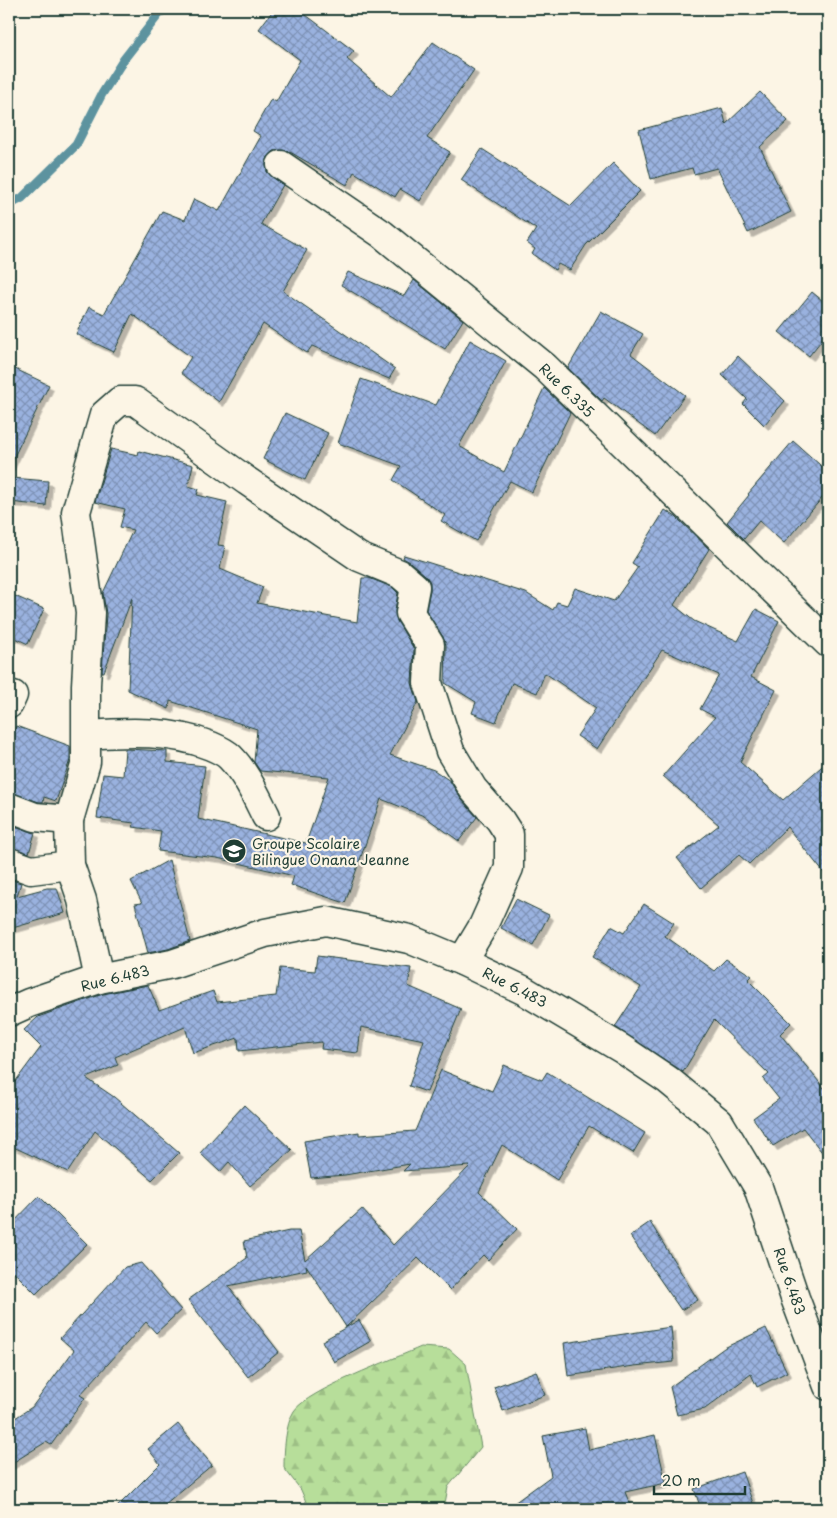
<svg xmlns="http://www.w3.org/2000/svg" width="837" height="1518" font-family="'Playpen Sans',sans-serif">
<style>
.forest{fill:url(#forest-firs);stroke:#6b8e67}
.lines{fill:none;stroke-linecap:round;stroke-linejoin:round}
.stream{stroke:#5d939f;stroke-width:9}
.building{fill:url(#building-cross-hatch);stroke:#1f3d34;filter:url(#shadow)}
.minor-casing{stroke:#1f3d34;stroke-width:31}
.minor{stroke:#fcf5e5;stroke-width:28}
.labels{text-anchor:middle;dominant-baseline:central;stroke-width:4.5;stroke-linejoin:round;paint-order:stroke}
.street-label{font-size:14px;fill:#1f3d34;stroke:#fcf5e5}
.poi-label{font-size:14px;fill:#1f3d34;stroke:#fcf5e5;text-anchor:start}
</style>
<defs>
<pattern id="forest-firs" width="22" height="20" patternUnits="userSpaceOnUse" patternTransform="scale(1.25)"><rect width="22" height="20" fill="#b7de9a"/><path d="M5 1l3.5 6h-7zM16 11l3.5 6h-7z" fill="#9dbf85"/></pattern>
<pattern id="building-cross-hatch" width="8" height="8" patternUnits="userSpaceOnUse" patternTransform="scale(1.25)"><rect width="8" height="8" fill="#9ab2df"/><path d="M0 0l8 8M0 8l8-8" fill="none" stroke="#7d92b6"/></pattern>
<filter id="shadow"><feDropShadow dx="4.5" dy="4.5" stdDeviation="0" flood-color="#0004"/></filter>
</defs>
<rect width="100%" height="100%" fill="#fcf5e5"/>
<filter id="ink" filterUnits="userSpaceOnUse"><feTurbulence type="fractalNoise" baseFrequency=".02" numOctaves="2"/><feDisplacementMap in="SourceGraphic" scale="10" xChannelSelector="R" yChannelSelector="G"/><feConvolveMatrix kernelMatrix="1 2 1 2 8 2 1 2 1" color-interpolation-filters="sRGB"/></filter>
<g filter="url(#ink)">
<path class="forest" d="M 421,1347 L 449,1349 L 466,1364 L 481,1447 L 448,1487 L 444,1509 L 309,1509 L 301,1490 L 284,1468 C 284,1452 285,1425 294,1411 C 308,1390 394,1359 421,1347 Z"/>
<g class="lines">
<path class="stream" d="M 9,205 L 22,198 L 76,145 L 102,94 L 124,59 L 163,9"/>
</g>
<g class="building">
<path d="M 274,9 L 298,9 L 354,51 L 347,59 L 391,97 L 433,42 L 474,70 L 427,138 L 450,152 L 420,201 L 400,189 L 395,197 L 354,172 L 347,185 L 290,152 L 283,150 L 274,151 L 268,157 L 266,163 L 267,172 L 283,185 L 261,224 L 307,250 L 283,291 L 395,369 L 389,379 L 312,346 L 307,353 L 263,324 L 219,402 L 181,373 L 191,357 L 132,314 L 114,352 L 76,334 L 89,307 L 104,314 L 162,211 L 185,220 L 194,199 L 219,211 L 261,136 L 253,131 L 271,99 L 276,102 L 300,60 L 259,29 Z"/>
<path d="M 760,92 L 788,121 L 760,147 L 791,212 L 748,233 L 717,168 L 694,174 L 692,168 L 651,179 L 639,130 L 722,108 L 726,124 Z"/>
<path d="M 482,149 L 571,206 L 613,163 L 640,191 L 586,245 L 570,270 L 558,264 L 555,270 L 532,254 L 535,249 L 527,243 L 536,229 L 461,180 Z"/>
<path d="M 348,272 L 404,296 L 414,280 L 463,320 L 445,349 L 341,285 Z"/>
<path d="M 812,292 L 828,305 L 828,332 L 809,356 L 779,332 Z"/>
<path d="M 601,311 L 643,334 L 631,354 L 685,395 L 655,436 L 604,398 L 602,401 L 568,368 Z"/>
<path d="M 470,340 L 506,361 L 459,446 L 504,472 L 544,388 L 570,413 L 532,492 L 510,481 L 476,541 L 441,521 L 445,515 L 393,480 L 401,466 L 338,443 L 361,379 L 436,405 Z"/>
<path d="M 738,356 L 785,401 L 764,425 L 743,404 L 747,399 L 722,375 Z"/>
<path d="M 9,366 L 49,385 L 9,467 Z"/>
<path d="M 285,413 L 328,433 L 305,480 L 263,459 Z"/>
<path d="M 793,441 L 828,472 L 828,491 L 784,543 L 759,521 L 744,539 L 727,522 L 749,495 L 748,494 Z"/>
<path d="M 111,449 L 138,455 L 139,451 L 193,465 L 188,486 L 199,489 L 197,495 L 227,502 L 218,545 L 225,546 L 220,569 L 263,587 L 257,603 L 357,622 L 362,578 L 369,578 L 392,587 L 398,593 L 395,611 L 397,621 L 414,649 L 412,683 L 418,702 L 390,755 L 434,770 L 450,781 L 461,799 L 477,817 L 459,841 L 424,816 L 381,799 L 345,903 L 291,885 L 294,876 L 217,858 L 158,851 L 161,831 L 133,827 L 134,823 L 97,818 L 103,774 L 123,776 L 125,749 L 167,751 L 167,762 L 205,766 L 198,819 L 306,843 L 329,777 L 260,771 L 254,762 L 257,729 L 170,701 L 169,709 L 128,690 L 132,598 L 104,672 L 102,672 L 106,614 L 103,593 L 133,530 L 120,527 L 125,509 L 95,502 Z"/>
<path d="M 12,478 L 48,481 L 46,506 L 10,502 Z"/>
<path d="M 665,510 L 676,517 L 709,549 L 674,605 L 694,621 L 738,641 L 756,609 L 779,621 L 751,677 L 776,690 L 740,762 L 783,800 L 828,761 L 828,878 L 787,827 L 749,864 L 739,855 L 701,888 L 677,858 L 719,825 L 663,776 L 715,717 L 700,709 L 719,675 L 662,650 L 597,749 L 577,736 L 596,708 L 545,673 L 537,693 L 512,683 L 496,722 L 472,713 L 476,702 L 445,683 L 446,645 L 443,637 L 426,610 L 430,590 L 430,582 L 425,575 L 410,562 L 403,558 L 404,555 L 526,593 L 553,610 L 557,602 L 567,605 L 575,588 L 614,601 L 638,567 L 632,563 Z"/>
<path d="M 15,596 L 44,609 L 28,644 L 9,635 L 9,611 Z"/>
<path d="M 16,726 L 70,746 L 70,760 L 56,801 L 44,797 L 43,802 L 39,802 L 9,792 L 9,743 Z"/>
<path d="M 9,824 L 35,833 L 29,853 L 9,847 Z"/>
<path d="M 169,860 L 190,941 L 168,949 L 148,953 L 135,904 L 142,903 L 131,881 Z"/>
<path d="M 9,879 L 21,883 L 17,896 L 47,888 L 57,888 L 65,913 L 9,929 Z"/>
<path d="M 516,899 L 549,915 L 533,945 L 501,928 Z"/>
<path d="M 644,904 L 674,923 L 665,936 L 714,971 L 726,959 L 752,976 L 748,980 L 791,1023 L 780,1034 L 828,1093 L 828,1160 L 803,1128 L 773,1146 L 753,1118 L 779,1099 L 763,1079 L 769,1074 L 714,1020 L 683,1072 L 615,1027 L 641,987 L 592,957 L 611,926 L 624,933 Z"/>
<path d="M 317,956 L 411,968 L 408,986 L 461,1009 L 427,1092 L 409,1086 L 424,1040 L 361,1027 L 358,1053 L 321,1049 L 322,1042 L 239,1051 L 238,1038 L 193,1053 L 185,1027 L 115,1057 L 118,1065 L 86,1078 L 114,1097 L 179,1153 L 152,1180 L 95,1131 L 68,1172 L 9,1145 L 9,1090 L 41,1047 L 24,1030 L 38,1017 L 103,994 L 148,985 L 159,1010 L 213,991 L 217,1002 L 276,996 L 280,968 L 315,971 Z"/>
<path d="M 504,1065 L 542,1080 L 547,1072 L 645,1133 L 633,1153 L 589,1126 L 557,1180 L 502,1145 L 479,1192 L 517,1229 L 488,1260 L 483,1255 L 450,1290 L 418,1258 L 346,1327 L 306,1265 L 307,1270 L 228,1286 L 279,1352 L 248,1377 L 188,1300 L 247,1258 L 244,1241 L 289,1231 L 299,1231 L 305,1260 L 362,1209 L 393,1245 L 470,1166 L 403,1171 L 410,1164 L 345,1175 L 311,1178 L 304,1141 L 359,1132 L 359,1135 L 415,1131 L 441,1070 L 492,1091 Z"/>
<path d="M 244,1105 L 292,1150 L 250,1186 L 229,1162 L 220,1172 L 200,1153 Z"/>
<path d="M 39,1196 L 87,1244 L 36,1294 L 9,1267 L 9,1227 Z"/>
<path d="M 650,1222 L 698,1300 L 681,1310 L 630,1236 Z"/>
<path d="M 141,1263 L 181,1310 L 156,1333 L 146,1322 L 80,1395 L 85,1398 L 51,1445 L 46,1442 L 9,1465 L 9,1422 L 32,1407 L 74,1350 L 60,1338 L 125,1267 Z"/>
<path d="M 359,1320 L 371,1341 L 334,1362 L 322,1341 Z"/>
<path d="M 671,1327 L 674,1362 L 634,1366 L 568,1376 L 564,1343 Z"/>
<path d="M 766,1328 L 787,1372 L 757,1387 L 751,1374 L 705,1409 L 677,1415 L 670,1387 L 724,1348 Z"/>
<path d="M 536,1371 L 545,1395 L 503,1411 L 494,1387 Z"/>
<path d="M 178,1424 L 212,1465 L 159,1509 L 115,1509 L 160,1464 L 148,1449 Z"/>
<path d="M 585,1428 L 589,1450 L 655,1435 L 666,1483 L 625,1492 L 632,1509 L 506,1509 L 551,1476 L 543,1436 Z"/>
<path d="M 742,1472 L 755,1509 L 701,1509 L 694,1489 Z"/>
</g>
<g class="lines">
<defs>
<g id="minor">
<path d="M 281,165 L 382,234 L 545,367 L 828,643"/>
<path d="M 9,704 L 13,695"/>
<path d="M 87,735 C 128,732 172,730 211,746 C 218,749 225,752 230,757 C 246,773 256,796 266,816"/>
<path d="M 9,807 L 35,817 L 69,820"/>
<path d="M 9,862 L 31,870 L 70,865"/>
<path d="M 99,979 L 82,900 L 70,865 L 69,820 L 86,762 L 86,685 L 90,613 L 76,512 L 104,415 L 120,401 L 135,401 L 247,481 L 359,557 L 400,574 L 415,587 L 410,613 L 430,645 L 428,683 L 450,751 L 473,789 L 500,820 L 509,834 L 509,868 L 483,926 L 462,961"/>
<path d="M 9,1012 L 29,1003 L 99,979 L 172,964 L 265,933 L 326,921 L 409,939 L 462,961 L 523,990 L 622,1049 L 668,1080 L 719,1122 L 758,1187 L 795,1298 L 828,1386"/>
</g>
</defs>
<use href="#minor" class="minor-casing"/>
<use href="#minor" class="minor"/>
</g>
</g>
<defs>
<symbol id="school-disc" viewBox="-11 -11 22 22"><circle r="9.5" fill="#1f3d34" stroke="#fcf5e5"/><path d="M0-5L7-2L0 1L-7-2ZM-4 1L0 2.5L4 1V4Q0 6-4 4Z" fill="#fff"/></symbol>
</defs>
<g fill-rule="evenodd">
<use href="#school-disc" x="220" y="837" width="28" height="28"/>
</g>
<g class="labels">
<g class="street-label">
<text transform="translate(567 390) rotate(44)">Rue 6.335</text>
<text transform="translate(115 978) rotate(-14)">Rue 6.483</text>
<text transform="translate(515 987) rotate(27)">Rue 6.483</text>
<text transform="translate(790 1281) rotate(71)">Rue 6.483</text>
</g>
<g class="poi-label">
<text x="252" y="843">Groupe Scolaire<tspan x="252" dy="16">Bilingue Onana Jeanne</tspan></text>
</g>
</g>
<rect width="837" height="1518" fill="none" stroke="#fcf5e5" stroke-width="30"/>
<rect x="15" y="15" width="807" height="1488" fill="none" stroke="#1f3d34" stroke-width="2" filter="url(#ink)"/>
<path d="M654 1486v8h91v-8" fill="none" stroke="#1f3d34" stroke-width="2.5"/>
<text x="662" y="1486" font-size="15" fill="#1f3d34" stroke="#fcf5e5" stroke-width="4" paint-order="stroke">20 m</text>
</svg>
